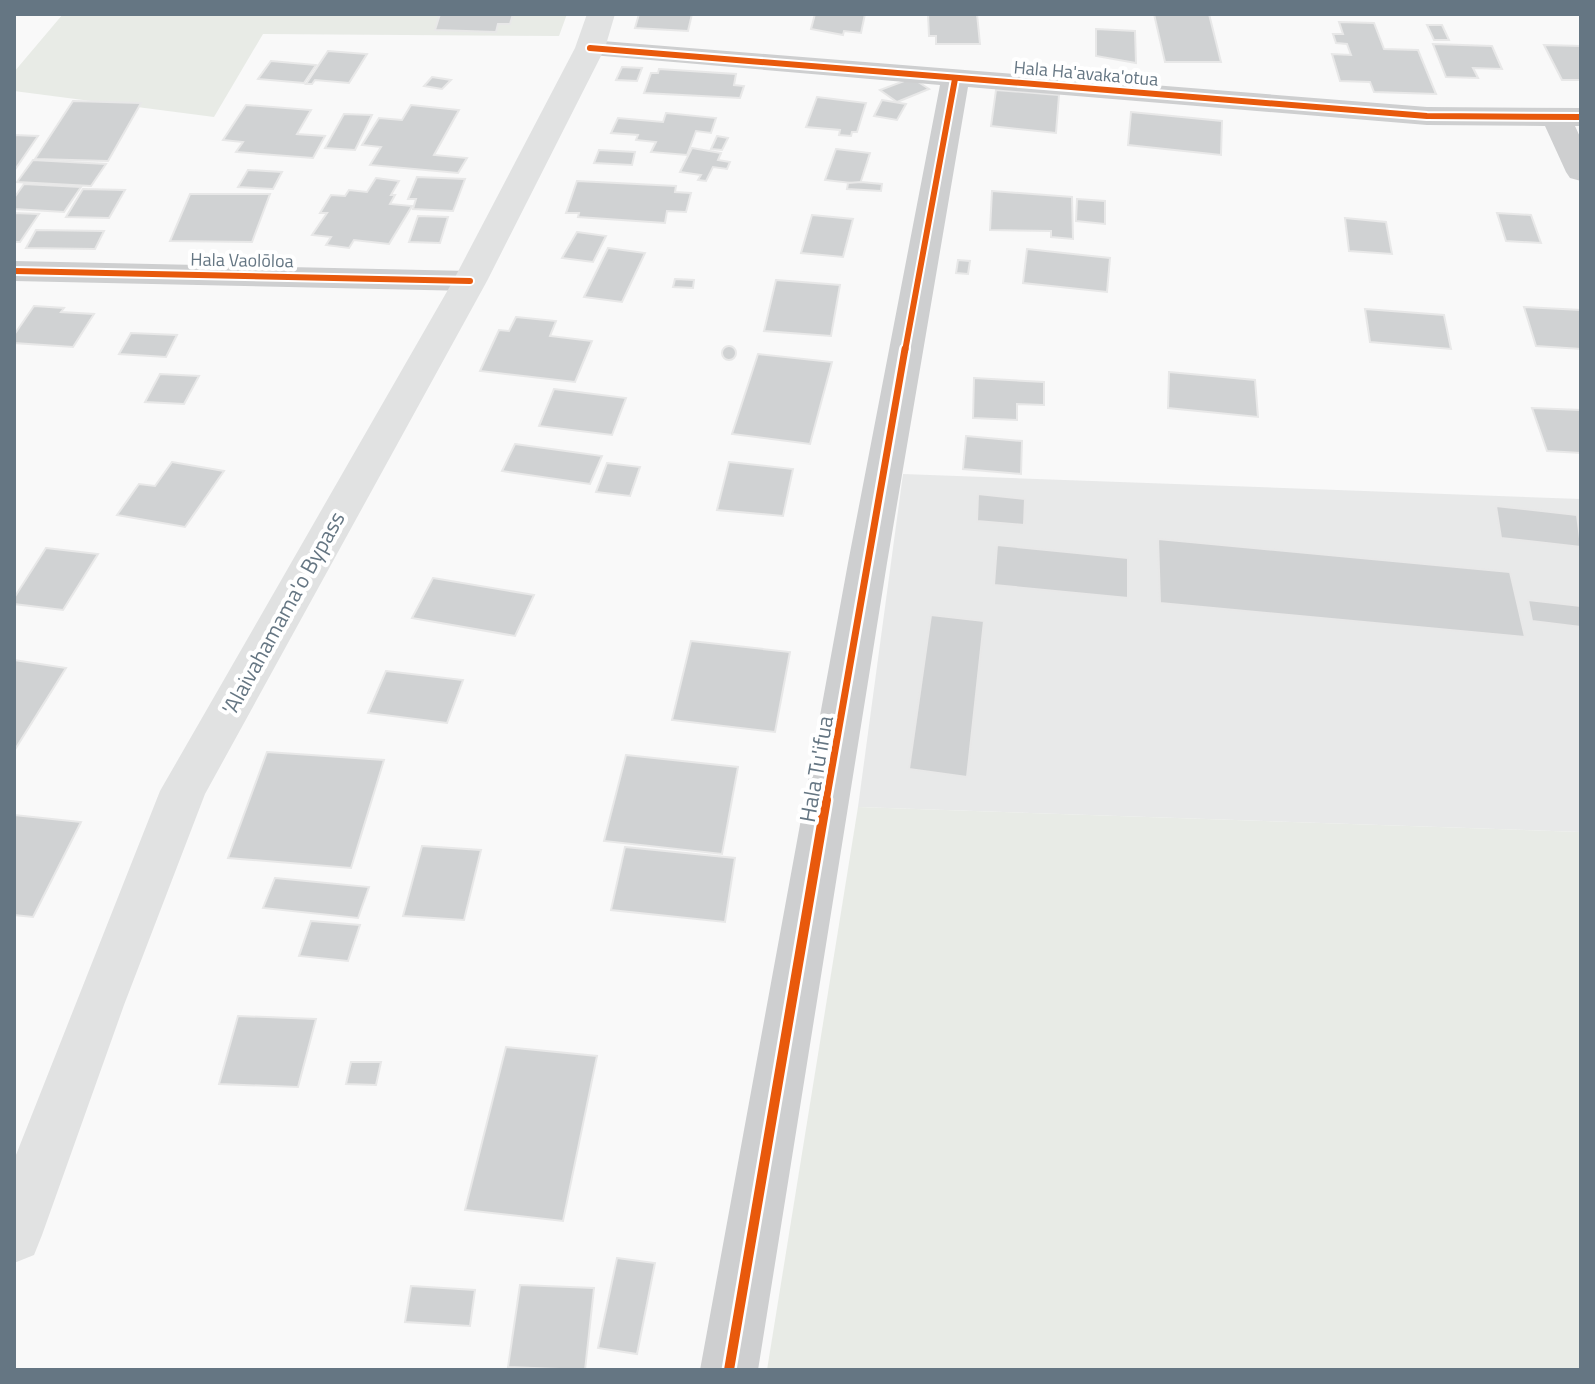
<svg xmlns="http://www.w3.org/2000/svg" width="1595" height="1384" font-family="'Titillium Web',sans-serif">
<style>
.built{fill:#e8e9e9}
.green{fill:#e8ebe6}
.building{fill:#d0d2d3;stroke:#e8e8e8;stroke-width:2}
.lines{fill:none;stroke-linecap:round;stroke-linejoin:round}
.minor{fill:#cecfd0;fill-rule:evenodd}
.secondary{fill:#e1e2e2;fill-rule:evenodd}
.cycleway-far2-casing{stroke:#fff;stroke-width:10}
.cycleway-far1-casing{stroke:#fff;stroke-width:12}
.cycleway-casing{stroke:#fff;stroke-width:15}
.cycleway-far2{stroke:#e8590c;stroke-width:6}
.cycleway-far1{stroke:#e8590c;stroke-width:7}
.cycleway{stroke:#e8590c;stroke-width:10}
.labels{text-anchor:middle;dominant-baseline:central;stroke-width:8;stroke-linejoin:round;paint-order:stroke}
.far-street-label{font-size:18px;fill:#657683;stroke:#fff}
.street-label{font-size:22px;fill:#657683;stroke:#fff}
</style>
<rect width="100%" height="100%" fill="#f9f9f9"/>
<path class="built" d="M 903,474 L 1581,499 L 1581,832 L 858,807 Z"/>
<g class="green">
<path d="M 63,14 L 567,14 L 559,36 L 263,34 L 214,117 L 14,91 L 14,72 Z"/>
<path d="M 858,807 L 1581,832 L 1581,1370 L 767,1370 Z"/>
</g>
<g class="building">
<path d="M 440,14 L 513,14 L 510,24 L 498,24 L 496,32 L 435,30 Z"/>
<path d="M 639,14 L 692,14 L 688,31 L 635,28 Z"/>
<path d="M 815,14 L 865,14 L 861,33 L 844,31 L 843,35 L 811,29 Z"/>
<path d="M 928,14 L 977,14 L 980,44 L 936,44 L 936,36 L 929,36 Z"/>
<path d="M 1154,14 L 1209,14 L 1221,62 L 1165,62 Z"/>
<path d="M 1339,22 L 1374,23 L 1384,49 L 1418,50 L 1436,94 L 1374,92 L 1370,82 L 1340,81 L 1332,54 L 1351,55 L 1347,44 L 1336,43 L 1333,34 L 1343,34 Z"/>
<path d="M 1427,25 L 1442,25 L 1449,40 L 1434,40 Z"/>
<path d="M 1096,29 L 1135,31 L 1136,63 L 1096,56 Z"/>
<path d="M 1433,44 L 1492,46 L 1502,69 L 1473,68 L 1478,78 L 1446,77 Z"/>
<path d="M 1544,45 L 1581,46 L 1581,80 L 1562,80 Z"/>
<path d="M 328,51 L 367,54 L 349,83 L 315,80 L 312,84 L 306,84 Z"/>
<path d="M 271,61 L 316,65 L 304,83 L 258,79 Z"/>
<path d="M 622,67 L 642,68 L 637,81 L 616,80 Z"/>
<path d="M 659,69 L 736,74 L 734,85 L 744,86 L 740,98 L 644,93 L 651,73 L 658,73 Z"/>
<path d="M 432,77 L 451,80 L 442,89 L 424,86 Z"/>
<path d="M 912,78 L 929,89 L 897,102 L 880,90 Z"/>
<path d="M 996,90 L 1059,95 L 1056,133 L 991,126 Z"/>
<path d="M 817,97 L 866,103 L 857,132 L 852,132 L 851,136 L 839,135 L 840,130 L 806,127 Z"/>
<path d="M 882,100 L 906,104 L 897,120 L 874,116 Z"/>
<path d="M 73,101 L 141,103 L 108,161 L 35,159 Z"/>
<path d="M 246,105 L 311,110 L 297,134 L 325,136 L 313,158 L 236,152 L 243,142 L 223,140 Z"/>
<path d="M 411,105 L 459,110 L 434,155 L 467,158 L 458,173 L 370,165 L 381,147 L 362,145 L 379,118 L 402,120 Z"/>
<path d="M 1131,112 L 1222,121 L 1221,155 L 1128,145 Z"/>
<path d="M 666,113 L 716,118 L 711,133 L 696,131 L 687,155 L 651,152 L 656,142 L 636,140 L 638,135 L 611,133 L 618,118 L 663,122 Z"/>
<path d="M 344,114 L 372,115 L 355,150 L 325,148 Z"/>
<path d="M 14,135 L 38,136 L 14,171 Z"/>
<path d="M 717,136 L 728,138 L 722,150 L 711,149 Z"/>
<path d="M 692,148 L 721,153 L 718,160 L 730,162 L 727,169 L 713,167 L 706,181 L 698,180 L 701,175 L 680,172 Z"/>
<path d="M 836,149 L 870,153 L 860,184 L 825,180 Z"/>
<path d="M 599,150 L 635,152 L 632,165 L 594,163 Z"/>
<path d="M 33,160 L 106,164 L 91,186 L 17,182 Z"/>
<path d="M 248,170 L 282,172 L 273,189 L 238,187 Z"/>
<path d="M 417,177 L 465,179 L 453,211 L 413,209 L 416,199 L 408,199 Z"/>
<path d="M 376,178 L 399,181 L 391,195 L 395,195 L 390,204 L 412,206 L 389,244 L 354,240 L 349,248 L 326,245 L 331,237 L 312,235 L 327,213 L 320,213 L 331,195 L 345,196 L 349,190 L 367,192 Z"/>
<path d="M 577,181 L 676,186 L 675,192 L 691,193 L 686,212 L 667,211 L 665,223 L 578,217 L 579,213 L 566,213 Z"/>
<path d="M 861,182 L 882,184 L 881,191 L 847,189 L 848,183 Z"/>
<path d="M 24,184 L 81,187 L 64,212 L 14,209 L 14,198 Z"/>
<path d="M 83,189 L 125,190 L 109,218 L 66,217 Z"/>
<path d="M 992,191 L 1072,197 L 1073,239 L 1051,237 L 1051,231 L 990,230 Z"/>
<path d="M 190,194 L 270,194 L 252,242 L 170,241 Z"/>
<path d="M 1077,199 L 1105,201 L 1105,224 L 1076,221 Z"/>
<path d="M 14,213 L 39,214 L 20,242 L 14,242 Z"/>
<path d="M 1497,213 L 1531,215 L 1541,243 L 1506,241 Z"/>
<path d="M 812,215 L 853,219 L 843,257 L 801,253 Z"/>
<path d="M 418,216 L 448,217 L 440,243 L 409,242 Z"/>
<path d="M 1345,218 L 1386,222 L 1392,254 L 1349,251 Z"/>
<path d="M 36,230 L 104,231 L 95,249 L 26,248 Z"/>
<path d="M 577,232 L 606,236 L 593,262 L 562,258 Z"/>
<path d="M 608,248 L 645,253 L 622,302 L 584,297 Z"/>
<path d="M 1027,249 L 1110,258 L 1107,292 L 1023,283 Z"/>
<path d="M 958,260 L 970,261 L 968,274 L 956,273 Z"/>
<path d="M 675,279 L 694,280 L 693,288 L 673,287 Z"/>
<path d="M 776,280 L 840,285 L 831,336 L 764,331 Z"/>
<path d="M 34,306 L 64,308 L 61,312 L 94,314 L 73,347 L 14,343 L 14,335 Z"/>
<path d="M 1524,307 L 1581,310 L 1581,349 L 1536,346 Z"/>
<path d="M 1365,309 L 1444,315 L 1451,349 L 1370,342 Z"/>
<path d="M 516,317 L 556,321 L 550,336 L 592,341 L 575,382 L 480,371 L 499,330 L 509,331 Z"/>
<path d="M 131,333 L 177,335 L 166,357 L 119,354 Z"/>
<circle cx="729" cy="353" r="7"/>
<path d="M 758,354 L 832,362 L 810,444 L 732,434 Z"/>
<path d="M 1169,372 L 1255,380 L 1258,417 L 1168,408 Z"/>
<path d="M 160,374 L 199,376 L 184,404 L 145,402 Z"/>
<path d="M 974,378 L 1044,382 L 1044,405 L 1017,404 L 1017,420 L 973,418 Z"/>
<path d="M 554,389 L 626,398 L 612,435 L 539,426 Z"/>
<path d="M 1532,408 L 1581,410 L 1581,453 L 1547,451 Z"/>
<path d="M 966,436 L 1022,441 L 1021,474 L 963,469 Z"/>
<path d="M 515,444 L 602,456 L 590,484 L 502,471 Z"/>
<path d="M 172,462 L 224,471 L 185,527 L 117,515 L 139,484 L 155,486 Z"/>
<path d="M 729,462 L 793,469 L 783,516 L 717,510 Z"/>
<path d="M 607,463 L 640,467 L 630,496 L 596,492 Z"/>
<path d="M 978,494 L 1025,499 L 1024,525 L 977,521 Z"/>
<path d="M 1496,506 L 1577,515 L 1581,547 L 1501,538 Z"/>
<path d="M 1158,539 L 1510,572 L 1525,637 L 1160,603 Z"/>
<path d="M 997,545 L 1128,558 L 1128,598 L 994,585 Z"/>
<path d="M 46,548 L 98,554 L 63,610 L 14,604 L 14,598 Z"/>
<path d="M 433,578 L 534,595 L 515,636 L 412,618 Z"/>
<path d="M 1528,600 L 1581,606 L 1581,627 L 1532,621 Z"/>
<path d="M 931,615 L 984,621 L 967,777 L 909,769 Z"/>
<path d="M 691,641 L 790,652 L 775,732 L 672,720 Z"/>
<path d="M 14,660 L 66,668 L 14,751 Z"/>
<path d="M 386,671 L 463,680 L 447,723 L 368,713 Z"/>
<path d="M 267,752 L 384,760 L 351,868 L 228,858 Z"/>
<path d="M 626,755 L 738,767 L 722,854 L 604,841 Z"/>
<path d="M 14,815 L 81,822 L 33,917 L 14,915 Z"/>
<path d="M 422,846 L 481,850 L 464,920 L 403,916 Z"/>
<path d="M 625,847 L 735,858 L 725,922 L 611,910 Z"/>
<path d="M 275,878 L 369,887 L 358,918 L 263,908 Z"/>
<path d="M 311,921 L 360,925 L 348,961 L 299,956 Z"/>
<path d="M 238,1016 L 316,1019 L 298,1087 L 219,1084 Z"/>
<path d="M 506,1047 L 597,1056 L 563,1221 L 465,1210 Z"/>
<path d="M 351,1062 L 381,1062 L 376,1085 L 346,1084 Z"/>
<path d="M 617,1258 L 655,1263 L 637,1354 L 598,1348 Z"/>
<path d="M 520,1285 L 594,1288 L 585,1370 L 508,1367 Z"/>
<path d="M 411,1286 L 475,1290 L 470,1326 L 405,1322 Z"/>
</g>
<g class="lines">
<g class="minor">
<path d="M 590,40 L 1427,107 L 1581,108 L 1581,126 L 1575,126 L 1581,139 L 1581,181 L 1570,178 L 1566,172 L 1545,126 L 1427,125 L 968,87 L 887,563 L 758,1370 L 700,1370 L 848,563 L 940,85 L 580,54 L 576,48 L 580,42 Z"/>
<path d="M 14,261 L 470,271 L 482,274 L 486,281 L 482,288 L 470,291 L 14,281 Z"/>
</g>
<path class="secondary" d="M 587,14 L 615,14 L 605,48 L 487,281 L 205,794 L 124,1005 L 42,1235 L 34,1255 L 14,1263 L 14,1160 L 160,791 L 453,281 L 575,48 Z"/>
<defs>
<g id="cycleway-far2">
<path d="M 590,48 L 1427,116 L 1581,117"/>
<path d="M 14,271 L 470,281"/>
<path d="M 905,351 L 955,79"/>
</g>
<path id="cycleway-far1" d="M 826,802 L 905,349"/>
<path id="cycleway" d="M 729,1370 L 826,800"/>
</defs>
<use href="#cycleway-far2" class="cycleway-far2-casing"/>
<use href="#cycleway-far1" class="cycleway-far1-casing"/>
<use href="#cycleway" class="cycleway-casing"/>
<use href="#cycleway-far2" class="cycleway-far2"/>
<use href="#cycleway-far1" class="cycleway-far1"/>
<use href="#cycleway" class="cycleway"/>
</g>
<g class="labels">
<g class="far-street-label">
<text transform="translate(1086 73) rotate(5)">Hala Ha'avaka'otua</text>
<text transform="translate(242 260) rotate(1)">Hala Vaolōloa</text>
</g>
<g class="street-label">
<text transform="translate(283 613) rotate(-61)">'Alaivahamama'o Bypass</text>
<text transform="translate(816 769) rotate(-80)">Hala Tu'ifua</text>
</g>
</g>
<rect width="1595" height="1384" fill="none" stroke="#657683" stroke-width="32"/>
</svg>
